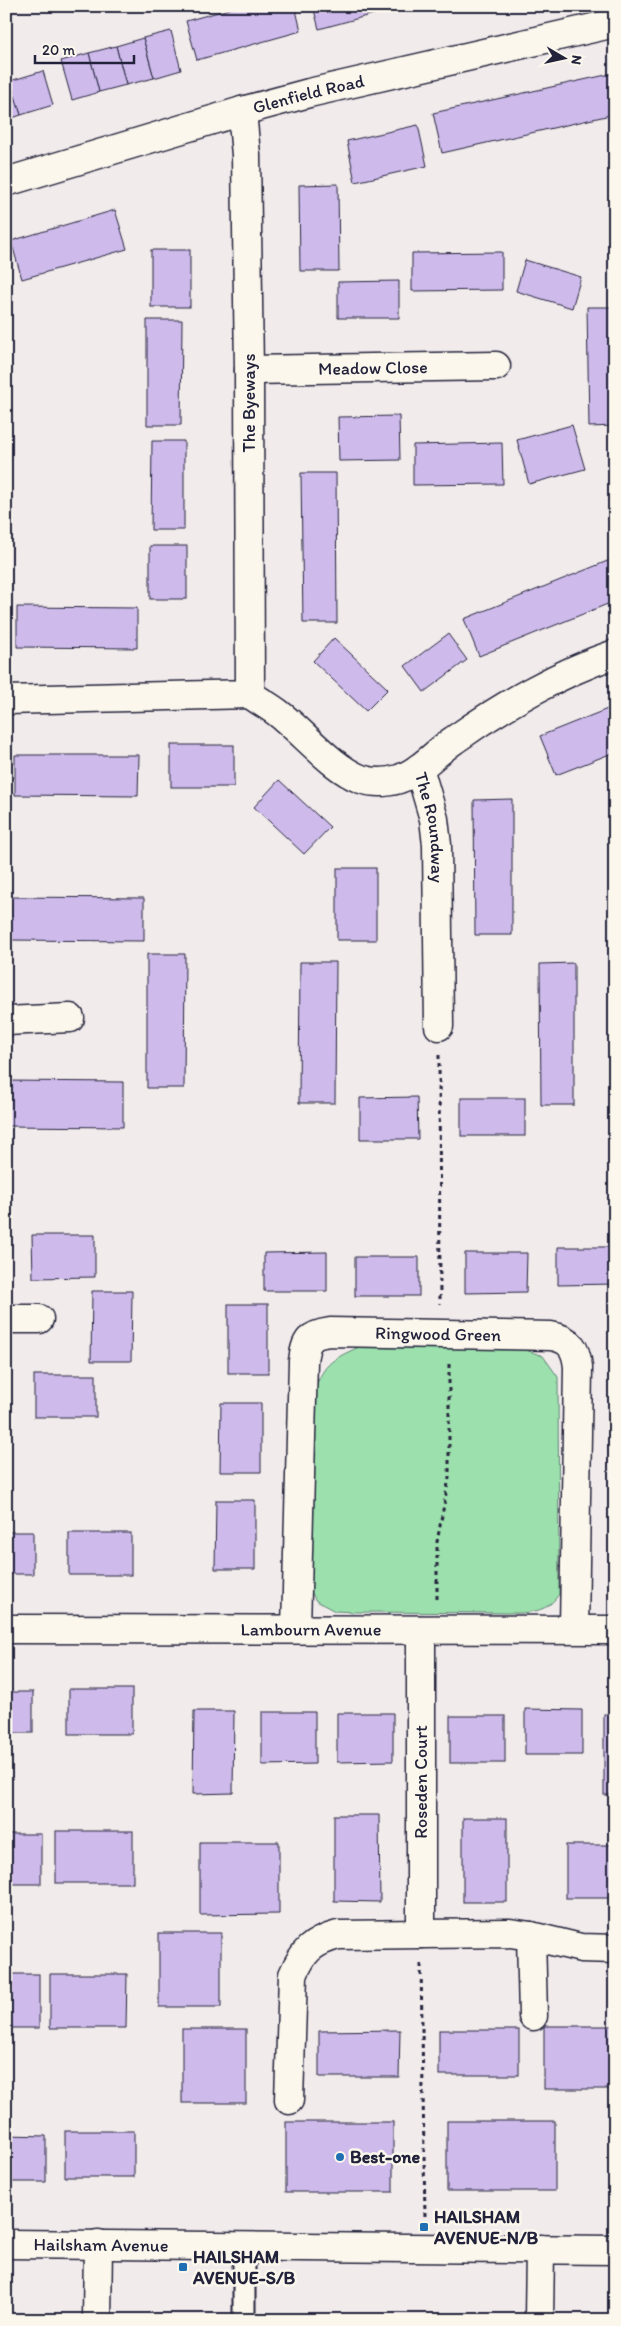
<svg xmlns="http://www.w3.org/2000/svg" width="621" height="2326" font-family="Itim,sans-serif">
<style>
.green{fill:#9ce1ad;stroke:#5f8274}
.building{fill:#cebbec;stroke:#22223b}
.lines{fill:none;stroke-linecap:round;stroke-linejoin:round}
.pedestrian-casing{stroke:#22223b;stroke-width:25}
.minor-casing{stroke:#22223b;stroke-width:31}
.path{stroke:#22223b;stroke-width:3;stroke-dasharray:4 4;stroke-linecap:butt}
.pedestrian{stroke:#fbf7ec;stroke-width:21}
.minor{stroke:#fbf7ec;stroke-width:28}
.poi-dot{fill:#1f6fb2;stroke:#fbf7ec;stroke-width:2}
.labels{text-anchor:middle;dominant-baseline:central;stroke-width:5;stroke-linejoin:round;paint-order:stroke}
.street-label{font-size:18px;fill:#22223b;stroke:#fbf7ec}
.poi-label{font-size:18px;font-weight:bold;fill:#22223b;stroke:#fbf7ec;text-anchor:start}
</style>
<rect width="100%" height="100%" fill="#f2ebec"/>
<filter id="ink" filterUnits="userSpaceOnUse"><feTurbulence type="fractalNoise" baseFrequency=".02" numOctaves="2"/><feDisplacementMap in="SourceGraphic" scale="10" xChannelSelector="R" yChannelSelector="G"/><feConvolveMatrix kernelMatrix="1 2 1 2 8 2 1 2 1" color-interpolation-filters="sRGB"/></filter>
<g filter="url(#ink)">
<path class="green" d="M 359,1347 L 517,1347 L 543,1356 L 558,1377 L 559,1594 C 549,1609 539,1611 522,1613 L 355,1612 L 335,1611 L 316,1601 L 306,1582 L 313,1396 C 322,1365 330,1360 359,1347 Z"/>
<g class="building">
<path d="M 240,6 L 295,6 L 301,31 L 197,60 L 186,21 Z"/>
<path d="M 313,6 L 403,6 L 319,29 Z"/>
<path d="M 171,31 L 181,70 L 154,78 L 143,38 Z"/>
<path d="M 143,38 L 154,78 L 126,85 L 116,46 Z"/>
<path d="M 116,46 L 126,85 L 99,92 L 89,53 Z"/>
<path d="M 89,53 L 99,92 L 72,100 L 61,61 Z"/>
<path d="M 43,71 L 53,105 L 21,115 L 10,81 Z"/>
<path d="M 615,73 L 615,114 L 442,153 L 433,113 Z"/>
<path d="M 10,81 L 21,115 L 6,120 L 6,82 Z"/>
<path d="M 418,125 L 427,166 L 355,182 L 347,141 Z"/>
<path d="M 338,184 L 339,271 L 300,271 L 299,185 Z"/>
<path d="M 115,210 L 127,249 L 22,279 L 11,241 Z"/>
<rect x="151" y="250" width="39" height="57"/>
<path d="M 502,252 L 502,290 L 412,291 L 412,253 Z"/>
<path d="M 525,260 L 581,277 L 572,308 L 516,291 Z"/>
<path d="M 399,281 L 399,318 L 338,318 L 338,282 Z"/>
<path d="M 587,307 L 615,307 L 615,426 L 589,427 Z"/>
<path d="M 147,320 L 182,320 L 181,425 L 147,425 Z"/>
<path d="M 399,416 L 400,460 L 339,461 L 338,417 Z"/>
<path d="M 572,425 L 585,469 L 529,484 L 517,440 Z"/>
<path d="M 152,441 L 184,441 L 184,530 L 151,530 Z"/>
<path d="M 502,443 L 503,484 L 413,485 L 413,445 Z"/>
<path d="M 301,473 L 336,473 L 337,623 L 303,623 Z"/>
<rect x="150" y="546" width="37" height="53"/>
<path d="M 615,558 L 615,601 L 479,656 L 464,619 Z"/>
<path d="M 17,607 L 137,608 L 137,648 L 17,647 Z"/>
<path d="M 448,634 L 467,660 L 424,692 L 405,666 Z"/>
<path d="M 334,638 L 388,689 L 366,711 L 313,661 Z"/>
<path d="M 615,706 L 615,752 L 556,775 L 540,736 Z"/>
<rect x="171" y="745" width="63" height="42"/>
<path d="M 15,755 L 139,755 L 138,796 L 15,795 Z"/>
<path d="M 279,780 L 330,827 L 304,854 L 254,807 Z"/>
<path d="M 512,799 L 512,935 L 475,935 L 474,800 Z"/>
<rect x="337" y="868" width="39" height="72"/>
<path d="M 8,897 L 144,898 L 144,941 L 7,940 Z"/>
<path d="M 147,954 L 185,954 L 184,1088 L 147,1088 Z"/>
<path d="M 300,962 L 336,962 L 335,1103 L 299,1103 Z"/>
<path d="M 574,963 L 574,1105 L 541,1105 L 540,964 Z"/>
<path d="M 6,1081 L 123,1082 L 123,1127 L 6,1126 Z"/>
<path d="M 417,1097 L 418,1139 L 360,1139 L 360,1098 Z"/>
<rect x="461" y="1098" width="64" height="38"/>
<path d="M 32,1235 L 95,1235 L 95,1277 L 33,1278 Z"/>
<path d="M 558,1247 L 615,1247 L 615,1284 L 558,1285 Z"/>
<path d="M 327,1252 L 327,1291 L 264,1291 L 264,1253 Z"/>
<path d="M 465,1253 L 527,1253 L 526,1292 L 465,1293 Z"/>
<rect x="355" y="1257" width="64" height="39"/>
<path d="M 92,1291 L 132,1291 L 131,1361 L 91,1361 Z"/>
<rect x="228" y="1304" width="40" height="69"/>
<rect x="34" y="1375" width="62" height="42"/>
<path d="M 221,1403 L 261,1403 L 261,1472 L 220,1472 Z"/>
<path d="M 216,1500 L 255,1500 L 255,1569 L 215,1569 Z"/>
<rect x="6" y="1532" width="27" height="42"/>
<rect x="69" y="1533" width="62" height="42"/>
<rect x="69" y="1689" width="63" height="45"/>
<rect x="6" y="1692" width="27" height="41"/>
<path d="M 525,1709 L 582,1710 L 582,1755 L 525,1755 Z"/>
<path d="M 194,1711 L 234,1711 L 233,1793 L 193,1794 Z"/>
<path d="M 262,1712 L 315,1712 L 315,1764 L 262,1765 Z"/>
<path d="M 337,1713 L 393,1713 L 393,1761 L 337,1762 Z"/>
<rect x="604" y="1714" width="11" height="81"/>
<rect x="450" y="1716" width="55" height="47"/>
<path d="M 334,1815 L 379,1815 L 380,1902 L 334,1901 Z"/>
<rect x="463" y="1818" width="44" height="84"/>
<rect x="56" y="1831" width="77" height="52"/>
<rect x="6" y="1834" width="35" height="50"/>
<path d="M 200,1842 L 279,1842 L 279,1914 L 200,1915 Z"/>
<rect x="566" y="1845" width="49" height="53"/>
<rect x="159" y="1933" width="62" height="74"/>
<rect x="6" y="1974" width="33" height="54"/>
<path d="M 50,1974 L 127,1974 L 126,2028 L 50,2028 Z"/>
<rect x="544" y="2026" width="71" height="63"/>
<rect x="182" y="2029" width="64" height="74"/>
<path d="M 400,2030 L 399,2077 L 319,2077 L 319,2031 Z"/>
<rect x="439" y="2030" width="80" height="45"/>
<rect x="447" y="2121" width="108" height="70"/>
<rect x="286" y="2122" width="107" height="70"/>
<rect x="65" y="2131" width="69" height="46"/>
<path d="M 6,2135 L 46,2136 L 46,2182 L 6,2182 Z"/>
</g>
<g class="lines">
<defs>
<path id="pedestrian" d="M 244,2320 L 244,2246"/>
<g id="minor">
<path id="s1" d="M 6,182 L 242,111 L 309,93 L 615,23"/>
<path id="s2" d="M 249,370 L 496,366"/>
<path d="M 250,694 C 259,701 269,706 278,713 C 303,732 333,769 361,779 C 373,783 386,783 399,779 C 420,772 436,752 454,740 C 500,707 561,672 615,654"/>
<path d="M 6,700 L 250,694 L 249,370 L 246,155 L 242,111"/>
<path id="s3" d="M 419,768 L 434,819 L 437,845 L 439,1026"/>
<path d="M 6,1021 L 70,1018"/>
<path d="M 6,1319 L 39,1319"/>
<path id="s4" d="M 296,1628 L 303,1361 C 306,1340 309,1335 330,1332 L 551,1336 C 570,1339 576,1348 578,1367 L 574,1629"/>
<path id="s5" d="M 6,1629 L 615,1630"/>
<path d="M 421,1934 L 421,1630"/>
<path d="M 531,1936 L 581,1948 L 615,1949"/>
<path d="M 289,2100 L 293,1975 C 303,1951 312,1942 338,1935 L 510,1933 L 531,1936 L 533,2016"/>
<path id="s6" d="M 6,2244 L 615,2250"/>
<path d="M 97,2320 L 98,2244"/>
<path d="M 539,2320 L 540,2249"/>
</g>
</defs>
<use href="#pedestrian" class="pedestrian-casing"/>
<use href="#minor" class="minor-casing"/>
<g class="path">
<path d="M 439,1055 L 440,1304"/>
<path d="M 437,1599 L 437,1542 L 449,1478 L 449,1364"/>
<path d="M 421,1964 L 425,2218"/>
</g>
<use href="#pedestrian" class="pedestrian"/>
<use href="#minor" class="minor"/>
</g>
</g>
<g class="poi-dot">
<circle cx="340" cy="2157" r="5"/>
<rect x="419" y="2222" width="10" height="10" rx="2.5"/>
<rect x="178" y="2262" width="10" height="10" rx="2.5"/>
</g>
<g class="labels">
<g class="street-label">
<text stroke="none"><textPath href="#s1" startOffset="315">Glenfield Road</textPath></text>
<text stroke="none"><textPath href="#s2" startOffset="124">Meadow Close</textPath></text>
<text transform="translate(249 403) rotate(-90)">The Byeways</text>
<text stroke="none"><textPath href="#s3" startOffset="61">The Roundway</textPath></text>
<text stroke="none"><textPath href="#s4" startOffset="420">Ringwood Green</textPath></text>
<text stroke="none"><textPath href="#s5" startOffset="305">Lambourn Avenue</textPath></text>
<text transform="translate(421 1782) rotate(-90)">Roseden Court</text>
<text stroke="none"><textPath href="#s6" startOffset="95">Hailsham Avenue</textPath></text>
</g>
<g class="poi-label">
<text x="350" y="2157">Best-one</text>
<text x="434" y="2217">HAILSHAM<tspan x="434" dy="21">AVENUE-N/B</tspan></text>
<text x="193" y="2257">HAILSHAM<tspan x="193" dy="21">AVENUE-S/B</tspan></text>
</g>
</g>
<rect width="621" height="2326" fill="none" stroke="#fbf7ec" stroke-width="25"/>
<rect x="12" y="12" width="596" height="2301" fill="none" stroke="#22223b" stroke-width="2" filter="url(#ink)"/>
<g transform="translate(564 58) rotate(99)" stroke="#fbf7ec" stroke-width="4" paint-order="stroke">
<path d="M0-4L9 19L0 12L-9 19Z" fill="#22223b"/>
<text y="-8" font-size="14" font-weight="bold" text-anchor="middle" fill="#22223b">N</text>
</g>
<path d="M35 55v8h99v-8" fill="none" stroke="#22223b" stroke-width="2.5"/>
<text x="42" y="55" font-size="15" fill="#22223b" stroke="#fbf7ec" stroke-width="4" paint-order="stroke">20 m</text>
</svg>
